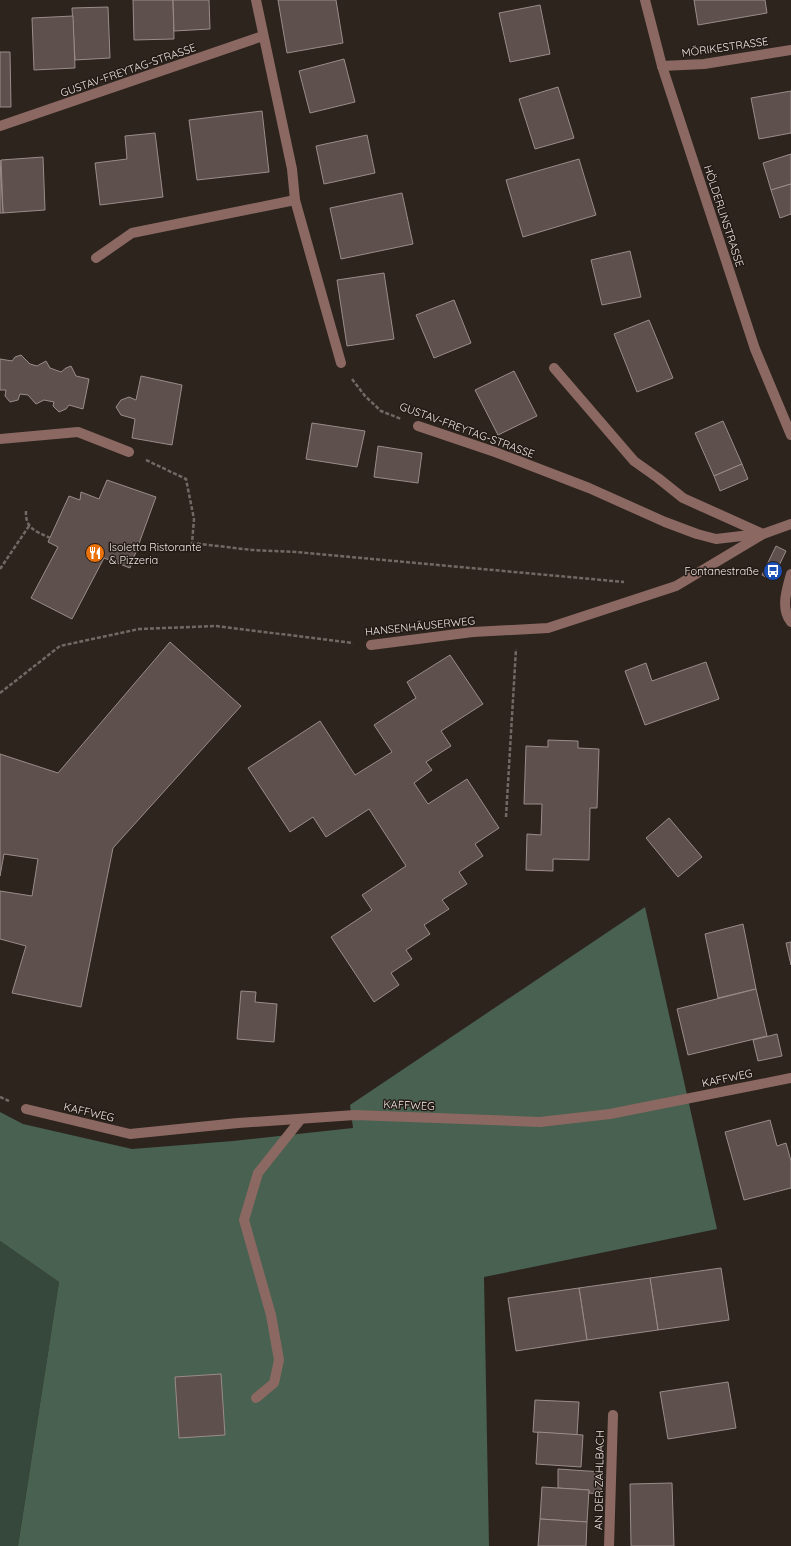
<svg xmlns="http://www.w3.org/2000/svg" width="791" height="1546" font-family="Quicksand,sans-serif">
<style>
.green{fill:#36483b}
.forest{fill:#486150}
.building{fill:#5d504d;stroke:#9b8c89}
.lines{fill:none;stroke-linecap:round;stroke-linejoin:round}
.path{stroke:#716964;stroke-width:2.5;stroke-dasharray:4 2;stroke-linecap:butt}
.minor{stroke:#8b6962;stroke-width:10}
.labels{text-anchor:middle;dominant-baseline:central;stroke-width:3;stroke-linejoin:round;paint-order:stroke}
.street-label{font-size:11px;fill:#eee7e3;stroke:#241a15}
.poi-label{font-size:11px;fill:#eee7e3;stroke:#241a15;text-anchor:start}
</style>
<rect width="100%" height="100%" fill="#2d241e"/>
<path class="green" d="M 0,1241 L 59,1282 L 18,1546 L 0,1546 Z"/>
<path class="forest" d="M 645,907 L 717,1229 L 484,1277 L 489,1546 L 18,1546 L 59,1282 L 0,1241 L 0,1112 L 23,1124 L 132,1149 L 233,1141 L 353,1128 L 350,1105 Z"/>
<g class="building">
<path d="M 133,0 L 173,0 L 174,39 L 134,40 Z"/>
<path d="M 173,0 L 209,0 L 210,29 L 174,31 Z"/>
<path d="M 278,0 L 336,0 L 343,43 L 287,53 Z"/>
<path d="M 694,0 L 765,0 L 767,13 L 698,25 Z"/>
<path d="M 540,5 L 550,54 L 510,62 L 499,13 Z"/>
<path d="M 108,7 L 110,58 L 75,60 L 72,8 Z"/>
<path d="M 73,16 L 75,68 L 34,70 L 32,18 Z"/>
<path d="M 0,52 L 10,52 L 11,107 L 0,107 Z"/>
<path d="M 344,59 L 355,102 L 310,113 L 299,71 Z"/>
<path d="M 558,87 L 574,138 L 535,149 L 519,99 Z"/>
<path d="M 791,91 L 791,133 L 759,139 L 751,98 Z"/>
<path d="M 262,111 L 269,172 L 197,180 L 189,120 Z"/>
<path d="M 155,133 L 163,197 L 100,205 L 95,163 L 127,159 L 125,136 Z"/>
<path d="M 367,135 L 375,173 L 324,184 L 316,146 Z"/>
<path d="M 791,154 L 791,184 L 771,190 L 763,163 Z"/>
<path d="M 43,157 L 45,210 L 3,213 L 1,160 Z"/>
<path d="M 579,159 L 596,215 L 523,237 L 506,180 Z"/>
<path d="M 0,160 L 3,213 L 0,213 Z"/>
<path d="M 791,184 L 791,214 L 780,218 L 771,190 Z"/>
<path d="M 402,193 L 413,244 L 341,259 L 330,208 Z"/>
<path d="M 630,251 L 641,297 L 602,305 L 591,260 Z"/>
<path d="M 384,273 L 394,339 L 347,346 L 337,280 Z"/>
<path d="M 454,300 L 471,343 L 434,358 L 416,315 Z"/>
<path d="M 649,320 L 673,378 L 637,392 L 614,334 Z"/>
<path d="M 21,355 L 30,364 L 37,366 L 46,361 L 50,368 L 61,372 L 66,368 L 71,366 L 76,376 L 89,379 L 83,409 L 69,405 L 66,409 L 59,412 L 53,406 L 54,402 L 44,400 L 36,404 L 28,395 L 20,394 L 18,400 L 10,402 L 5,396 L 6,390 L 0,390 L 0,359 L 12,361 L 15,357 Z"/>
<path d="M 514,371 L 537,416 L 498,435 L 475,390 Z"/>
<path d="M 141,376 L 182,385 L 172,445 L 132,438 L 135,419 L 121,415 L 116,407 L 121,400 L 129,397 L 136,400 Z"/>
<path d="M 723,421 L 742,464 L 714,476 L 695,433 Z"/>
<path d="M 312,423 L 365,431 L 357,467 L 306,459 Z"/>
<path d="M 378,446 L 422,453 L 418,483 L 374,477 Z"/>
<path d="M 742,464 L 748,479 L 720,491 L 714,476 Z"/>
<path d="M 107,480 L 156,497 L 130,568 L 104,558 L 72,619 L 31,598 L 58,547 L 48,542 L 69,496 L 80,500 L 81,492 L 99,499 Z"/>
<path d="M 776,546 L 786,551 L 772,580 L 762,575 Z"/>
<path d="M 170,642 L 241,706 L 113,848 L 81,1007 L 12,993 L 26,946 L 0,939 L 0,891 L 32,896 L 38,859 L 4,854 L 0,876 L 0,754 L 58,773 Z"/>
<path d="M 450,655 L 483,704 L 441,731 L 451,746 L 426,762 L 432,770 L 414,783 L 428,804 L 467,779 L 499,828 L 475,844 L 483,856 L 459,872 L 467,884 L 442,900 L 449,909 L 424,925 L 430,934 L 406,950 L 412,959 L 391,973 L 399,985 L 374,1002 L 331,937 L 372,910 L 362,895 L 406,866 L 369,809 L 326,837 L 313,817 L 290,832 L 248,768 L 320,721 L 355,775 L 392,752 L 374,725 L 416,698 L 407,682 Z"/>
<path d="M 706,662 L 719,699 L 645,725 L 625,671 L 646,663 L 652,681 Z"/>
<path d="M 548,740 L 578,741 L 578,748 L 599,749 L 597,808 L 590,808 L 589,860 L 553,859 L 553,871 L 526,870 L 527,834 L 541,835 L 542,804 L 524,804 L 526,746 L 548,747 Z"/>
<path d="M 669,818 L 702,857 L 678,877 L 646,838 Z"/>
<path d="M 743,924 L 756,989 L 718,998 L 705,934 Z"/>
<path d="M 791,942 L 791,965 L 786,943 Z"/>
<path d="M 756,989 L 767,1036 L 688,1055 L 677,1009 Z"/>
<path d="M 241,991 L 256,992 L 255,1002 L 277,1004 L 274,1042 L 237,1039 Z"/>
<path d="M 777,1034 L 782,1056 L 758,1061 L 753,1040 Z"/>
<path d="M 770,1120 L 777,1146 L 786,1143 L 791,1161 L 791,1188 L 744,1200 L 725,1132 Z"/>
<path d="M 721,1268 L 729,1320 L 658,1330 L 650,1278 Z"/>
<path d="M 650,1278 L 658,1330 L 587,1340 L 579,1288 Z"/>
<path d="M 579,1288 L 587,1340 L 516,1351 L 508,1298 Z"/>
<path d="M 221,1374 L 225,1435 L 179,1438 L 175,1377 Z"/>
<path d="M 728,1382 L 736,1428 L 668,1439 L 660,1392 Z"/>
<path d="M 535,1400 L 579,1402 L 577,1435 L 533,1432 Z"/>
<path d="M 538,1432 L 583,1435 L 581,1467 L 536,1464 Z"/>
<path d="M 558,1469 L 602,1472 L 601,1494 L 589,1493 L 589,1490 L 558,1488 Z"/>
<path d="M 672,1483 L 674,1546 L 631,1546 L 630,1484 Z"/>
<path d="M 542,1487 L 589,1490 L 587,1522 L 540,1519 Z"/>
<path d="M 540,1519 L 587,1522 L 586,1546 L 538,1546 Z"/>
</g>
<g class="lines">
<g class="path">
<path d="M 352,379 L 365,396 L 381,411 L 401,419"/>
<path d="M 146,460 L 186,479 L 194,519 L 192,543 L 252,550 L 296,552 L 624,582"/>
<path d="M 26,511 C 25,529 36,531 50,538"/>
<path d="M 0,569 L 29,526"/>
<path d="M 0,693 L 60,646 L 139,629 L 216,626 L 353,643"/>
<path d="M 506,817 L 516,649"/>
<path d="M 0,1097 L 9,1101"/>
</g>
<g class="minor">
<path d="M 256,0 L 292,169 L 295,200 L 341,363"/>
<path d="M 645,0 L 662,66 L 755,349 L 791,435"/>
<path d="M 662,66 L 704,64 L 791,50"/>
<path d="M 0,126 L 263,36"/>
<path d="M 96,258 L 132,233 L 295,200"/>
<path d="M 554,368 L 634,461 L 658,478 L 683,498 L 763,534"/>
<path d="M 418,426 L 495,452 L 589,488 L 665,522 L 697,534 L 716,539 L 759,534"/>
<path d="M 0,439 L 78,432 L 129,452"/>
<path d="M 791,574 C 787,589 780,608 791,622"/>
<path d="M 371,645 L 473,632 L 548,628 L 676,586 L 763,534 L 791,524"/>
<path d="M 26,1109 L 130,1134 L 238,1123 L 355,1115 L 540,1122 L 610,1114 L 791,1078"/>
<path d="M 256,1398 L 274,1383 L 279,1360 L 271,1315 L 244,1220 L 258,1173 L 301,1119"/>
<path d="M 609,1546 L 613,1415"/>
</g>
</g>
<defs>
<symbol id="restaurant-disc" viewBox="-11 -11 22 22"><circle r="9.5" fill="#e8710a" stroke="#241a15"/><path d="M-5-6h1v4h1v-4h1v4h1v-4h1v5L-1.5 .5V6h-2V.5L-5-1ZM5-6V6H3V1.5H1.5Q1.5-4 5-6Z" fill="#fff"/></symbol>
<symbol id="bus-disc" viewBox="-11 -11 22 22"><circle r="9.5" fill="#1a4fb4" stroke="#241a15"/><path d="M-5-6H5V4H4V6H2V4H-2V6H-4V4H-5ZM-3.5-4V0h7V-4ZM-3.5 1.2v1.5H-2V1.2ZM2 1.2v1.5H3.5V1.2Z" fill="#fff"/></symbol>
</defs>
<g fill-rule="evenodd">
<use href="#restaurant-disc" x="84" y="542" width="22" height="22"/>
<use href="#bus-disc" x="762" y="560" width="22" height="22"/>
</g>
<g class="labels">
<g class="street-label">
<text transform="translate(725 47) rotate(-8)">MÖRIKESTRASSE</text>
<text transform="translate(128 70) rotate(-19)">GUSTAV-FREYTAG-STRASSE</text>
<text transform="translate(724 216) rotate(72)">HÖLDERLINSTRASSE</text>
<text transform="translate(467 430) rotate(20)">GUSTAV-FREYTAG-STRASSE</text>
<text transform="translate(420 626) rotate(-6)">HANSENHÄUSERWEG</text>
<text transform="translate(727 1078) rotate(-12)">KAFFWEG</text>
<text transform="translate(409 1105) rotate(2)">KAFFWEG</text>
<text transform="translate(89 1112) rotate(13)">KAFFWEG</text>
<text transform="translate(599 1480) rotate(-89)">AN DER ZAHLBACH</text>
</g>
<g class="poi-label">
<text x="109" y="547">Isoletta Ristorante<tspan x="109" dy="13">&amp; Pizzeria</tspan></text>
<text x="759" y="571" text-anchor="end">Fontanestraße</text>
</g>
</g>
</svg>
